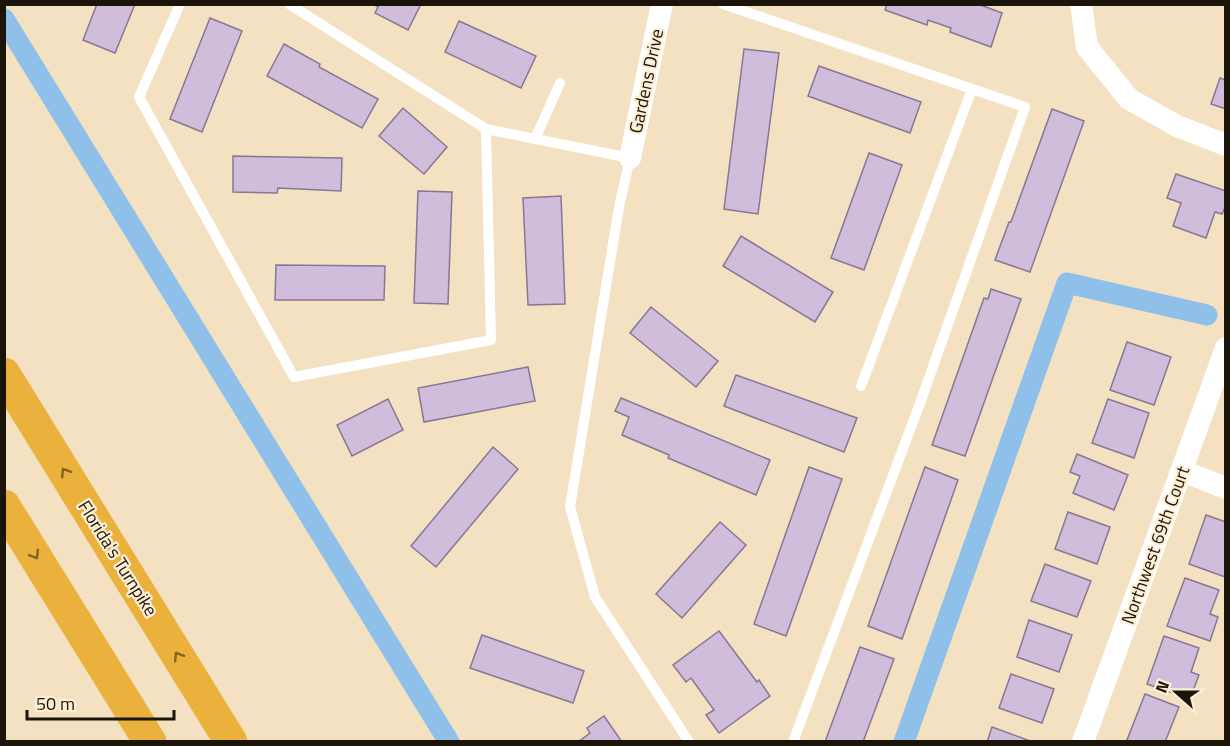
<svg xmlns="http://www.w3.org/2000/svg" width="1230" height="746" font-family="'Titillium Web',sans-serif">
<style>
.lines{fill:none;stroke-linecap:round;stroke-linejoin:round}
.canal{stroke:#8ec0ea;stroke-width:21}
.building{fill:#cfbddb;stroke:#887793;stroke-width:1.5}
.service{stroke:#fff;stroke-width:10}
.minor{stroke:#fff;stroke-width:22}
.motorway{stroke:#eab23d;stroke-width:33}
.oneway{stroke:#826323}
.labels{text-anchor:middle;dominant-baseline:central;stroke-width:4.5;stroke-linejoin:round;paint-order:stroke}
.street-label{font-size:18px;fill:#1a1409;stroke:#fdefd6}
</style>
<rect width="100%" height="100%" fill="#f3e1c2"/>
<g class="lines">
<g class="canal">
<path d="M 4,19 L 449,742"/>
<path d="M 904,742 L 1067,283 L 1207,315"/>
</g>
</g>
<g class="building">
<path d="M 97,4 L 135,4 L 115,53 L 83,40 Z"/>
<path d="M 373,4 L 421,4 L 408,30 L 375,13 L 378,7 Z"/>
<path d="M 887,4 L 978,4 L 1002,13 L 991,47 L 950,32 L 951,28 L 928,20 L 927,25 L 885,10 Z"/>
<path d="M 210,18 L 242,31 L 202,132 L 170,119 Z"/>
<path d="M 459,21 L 536,56 L 521,88 L 445,52 Z"/>
<path d="M 284,44 L 320,64 L 319,67 L 378,99 L 362,128 L 267,76 Z"/>
<path d="M 744,49 L 779,53 L 758,214 L 724,209 Z"/>
<path d="M 819,66 L 921,102 L 910,133 L 808,96 Z"/>
<path d="M 1220,78 L 1226,80 L 1226,109 L 1211,104 Z"/>
<path d="M 403,108 L 447,147 L 424,174 L 379,136 Z"/>
<path d="M 1052,109 L 1084,121 L 1030,272 L 995,260 L 1009,222 L 1011,222 Z"/>
<path d="M 869,153 L 902,165 L 864,270 L 831,258 Z"/>
<path d="M 233,156 L 342,158 L 341,191 L 278,188 L 277,193 L 233,192 Z"/>
<path d="M 1176,174 L 1226,191 L 1226,205 L 1222,214 L 1215,212 L 1206,238 L 1173,226 L 1181,203 L 1167,198 Z"/>
<path d="M 418,191 L 452,192 L 448,304 L 414,303 Z"/>
<path d="M 561,196 L 565,304 L 528,305 L 523,198 Z"/>
<path d="M 741,236 L 833,292 L 815,322 L 723,266 Z"/>
<path d="M 276,265 L 385,266 L 384,300 L 275,300 Z"/>
<path d="M 991,289 L 1021,299 L 965,456 L 932,445 L 984,298 L 988,299 Z"/>
<path d="M 651,307 L 718,361 L 696,387 L 630,333 Z"/>
<path d="M 1127,342 L 1171,357 L 1154,405 L 1110,390 Z"/>
<path d="M 528,367 L 535,401 L 424,422 L 418,388 Z"/>
<path d="M 736,375 L 857,418 L 844,452 L 724,406 Z"/>
<path d="M 621,398 L 770,460 L 756,495 L 668,458 L 669,455 L 622,435 L 629,417 L 615,411 Z"/>
<path d="M 388,399 L 403,430 L 352,456 L 337,425 Z"/>
<path d="M 1108,399 L 1149,413 L 1134,458 L 1092,443 Z"/>
<path d="M 493,447 L 518,469 L 436,567 L 411,546 Z"/>
<path d="M 1077,454 L 1128,475 L 1114,510 L 1073,493 L 1080,476 L 1070,472 Z"/>
<path d="M 809,467 L 842,479 L 786,636 L 754,624 Z"/>
<path d="M 925,467 L 958,480 L 902,639 L 868,626 Z"/>
<path d="M 1068,512 L 1110,527 L 1097,564 L 1055,549 Z"/>
<path d="M 1206,515 L 1226,522 L 1225,577 L 1189,564 Z"/>
<path d="M 720,522 L 746,545 L 682,618 L 656,594 Z"/>
<path d="M 1045,564 L 1091,581 L 1077,617 L 1031,601 Z"/>
<path d="M 1185,578 L 1219,590 L 1210,614 L 1218,617 L 1210,641 L 1167,626 Z"/>
<path d="M 1029,620 L 1072,635 L 1059,672 L 1017,657 Z"/>
<path d="M 719,631 L 757,682 L 759,680 L 770,696 L 719,733 L 706,715 L 714,710 L 691,678 L 686,682 L 673,665 Z"/>
<path d="M 482,635 L 584,671 L 573,703 L 470,668 Z"/>
<path d="M 1164,636 L 1199,648 L 1191,672 L 1199,675 L 1190,699 L 1147,684 Z"/>
<path d="M 860,647 L 894,659 L 863,742 L 825,742 Z"/>
<path d="M 1011,674 L 1054,689 L 1042,723 L 999,708 Z"/>
<path d="M 1145,694 L 1179,707 L 1165,742 L 1131,742 L 1127,740 Z"/>
<path d="M 604,716 L 622,742 L 578,742 L 590,733 L 587,728 Z"/>
<path d="M 992,727 L 1033,742 L 987,742 Z"/>
</g>
<g class="lines">
<g class="service">
<path d="M 180,4 L 139,97 L 294,377 L 491,340 L 486,129 L 289,4"/>
<path d="M 723,4 L 1025,107 L 919,406 L 793,742"/>
<path d="M 486,129 L 630,158 L 619,207 L 570,507 L 595,597 L 689,742"/>
<path d="M 535,139 L 560,83"/>
<path d="M 861,386 L 972,89"/>
</g>
<g class="minor">
<path d="M 1081,4 L 1087,47 L 1129,99 L 1177,126 L 1226,145"/>
<path d="M 630,158 L 662,4"/>
<path d="M 1182,471 L 1226,488"/>
<path d="M 1083,742 L 1226,348"/>
</g>
<g class="motorway">
<path d="M 4,374 L 231,742"/>
<path d="M 4,506 L 150,742"/>
</g>
</g>
<defs><path id="oneway-chevron" d="M-2-3.5L2.5 0L-2 3.5" fill="none" stroke-width="1.6" stroke-linecap="round" stroke-linejoin="round" transform="scale(1.5)"/></defs>
<g class="oneway">
<use href="#oneway-chevron" transform="translate(65 472) rotate(-122)"/>
<use href="#oneway-chevron" transform="translate(35 555) rotate(58)"/>
<use href="#oneway-chevron" transform="translate(178 656) rotate(-122)"/>
</g>
<g class="labels">
<g class="street-label">
<text transform="translate(646 81) rotate(-78)">Gardens Drive</text>
<text transform="translate(1155 545) rotate(-70)">Northwest 69th Court</text>
<text transform="translate(118 558) rotate(58)">Florida's Turnpike</text>
</g>
</g>
<rect width="1230" height="746" fill="none" stroke="#1a1409" stroke-width="12"/>
<g transform="translate(1176 692) rotate(291)" stroke="#fdefd6" stroke-width="4.5" paint-order="stroke">
<path d="M0-4.5L10 22L0 15L-10 22Z" fill="#1a1409"/>
<text y="-9" font-size="16" font-weight="bold" text-anchor="middle" fill="#1a1409">N</text>
</g>
<path d="M27 710v9h147v-9" fill="none" stroke="#1a1409" stroke-width="3"/>
<text x="36" y="710" font-size="18" fill="#1a1409" stroke="#fdefd6" stroke-width="4.5" paint-order="stroke">50 m</text>
</svg>
